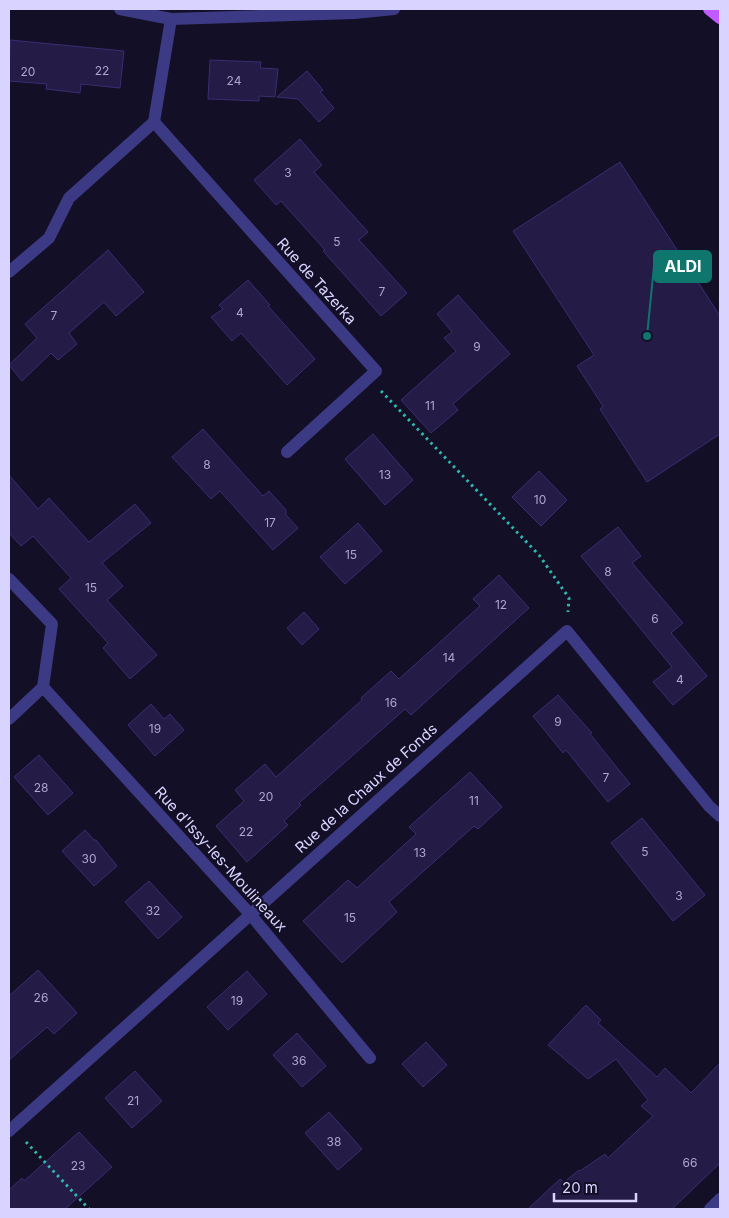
<svg xmlns="http://www.w3.org/2000/svg" width="729" height="1218" font-family="Inter,sans-serif">
<style>
.building{fill:#241b47;stroke:#3b2d73}
.lines{fill:none;stroke-linecap:round;stroke-linejoin:round}
.path{stroke:#2fb8b0;stroke-width:3;stroke-dasharray:2.5 4;stroke-linecap:butt}
.minor{stroke:#3d3a85;stroke-width:12}
.major{stroke:#c25bff;stroke-width:12}
.labels{text-anchor:middle;dominant-baseline:central;stroke-width:4;stroke-linejoin:round;paint-order:stroke}
.number-label{font-size:12px;fill:#aca6d1}
.street-label{font-size:15px;fill:#d9d4ff;stroke:#130f26}
.leader{fill:none;stroke:#0f766e;stroke-width:2}
.callout-dot{fill:#0f766e;stroke:#130f26;stroke-width:2}
.callout{fill:#0f766e;stroke:#0f766e;stroke-width:2}
.callout-label{font-size:16px;text-anchor:middle;font-weight:bold;fill:#fff}
</style>
<rect width="100%" height="100%" fill="#130f26"/>
<g class="building">
<path d="M 10,40 L 124,51 L 120,88 L 81,84 L 80,93 L 46,89 L 47,84 L 9,81 Z"/>
<path d="M 210,60 L 261,62 L 260,68 L 278,69 L 275,97 L 259,96 L 259,101 L 208,99 Z"/>
<path d="M 307,71 L 323,90 L 320,92 L 334,108 L 319,122 L 298,99 L 277,97 Z"/>
<path d="M 300,139 L 322,165 L 314,172 L 368,232 L 359,240 L 407,293 L 381,316 L 323,251 L 325,250 L 281,201 L 276,205 L 254,180 Z"/>
<path d="M 620,162 L 720,316 L 720,434 L 647,482 L 600,409 L 603,406 L 577,366 L 594,355 L 513,231 Z"/>
<path d="M 108,250 L 144,292 L 116,316 L 104,302 L 69,333 L 77,344 L 58,360 L 51,353 L 22,381 L 9,365 L 37,338 L 25,324 Z"/>
<path d="M 248,280 L 270,305 L 268,306 L 315,359 L 287,385 L 241,333 L 232,341 L 211,317 L 223,309 L 219,305 Z"/>
<path d="M 458,295 L 510,354 L 453,404 L 458,410 L 431,433 L 401,400 L 456,351 L 444,338 L 452,332 L 437,314 Z"/>
<path d="M 203,429 L 263,496 L 269,491 L 286,510 L 286,515 L 298,528 L 273,550 L 220,491 L 211,499 L 172,457 Z"/>
<path d="M 373,434 L 413,480 L 385,505 L 345,459 Z"/>
<path d="M 539,471 L 567,500 L 541,526 L 512,497 Z"/>
<path d="M 9,475 L 38,509 L 49,498 L 89,542 L 135,504 L 151,523 L 102,563 L 123,586 L 107,600 L 157,655 L 130,679 L 103,648 L 108,643 L 59,589 L 71,578 L 33,536 L 21,546 L 9,533 Z"/>
<path d="M 358,523 L 382,551 L 345,584 L 320,557 Z"/>
<path d="M 618,527 L 641,556 L 632,563 L 683,623 L 671,633 L 707,676 L 673,705 L 653,682 L 672,667 L 581,556 Z"/>
<path d="M 499,575 L 529,608 L 411,715 L 405,709 L 299,803 L 301,805 L 284,821 L 288,825 L 247,862 L 216,826 L 244,801 L 235,790 L 265,764 L 276,777 L 362,700 L 361,698 L 391,671 L 399,679 L 480,606 L 473,599 Z"/>
<path d="M 304,612 L 319,629 L 302,645 L 287,628 Z"/>
<path d="M 558,695 L 592,733 L 590,734 L 630,784 L 608,802 L 566,750 L 563,753 L 533,716 Z"/>
<path d="M 151,704 L 164,719 L 170,714 L 184,730 L 155,756 L 128,725 Z"/>
<path d="M 39,755 L 73,793 L 48,815 L 14,777 Z"/>
<path d="M 470,772 L 502,807 L 478,829 L 474,826 L 389,902 L 397,912 L 342,963 L 303,921 L 348,880 L 357,888 L 416,834 L 409,827 Z"/>
<path d="M 642,818 L 705,895 L 673,921 L 611,843 Z"/>
<path d="M 85,830 L 94,840 L 96,840 L 117,866 L 94,886 L 62,851 Z"/>
<path d="M 149,881 L 182,917 L 158,939 L 125,902 Z"/>
<path d="M 38,970 L 77,1013 L 54,1034 L 47,1027 L 9,1060 L 9,996 Z"/>
<path d="M 247,971 L 267,994 L 228,1030 L 207,1007 Z"/>
<path d="M 586,1005 L 601,1020 L 598,1023 L 657,1077 L 665,1068 L 691,1093 L 720,1063 L 720,1163 L 672,1209 L 528,1209 L 560,1179 L 564,1182 L 579,1170 L 580,1171 L 605,1154 L 608,1158 L 653,1116 L 641,1106 L 648,1100 L 616,1059 L 588,1079 L 548,1045 Z"/>
<path d="M 297,1033 L 326,1066 L 302,1087 L 273,1055 Z"/>
<path d="M 426,1042 L 447,1065 L 423,1087 L 402,1064 Z"/>
<path d="M 135,1071 L 162,1101 L 132,1128 L 105,1098 Z"/>
<path d="M 329,1112 L 362,1149 L 338,1170 L 305,1133 Z"/>
<path d="M 79,1132 L 112,1167 L 65,1209 L 9,1209 L 9,1190 L 22,1178 L 24,1181 Z"/>
</g>
<g class="lines">
<g class="path">
<path d="M 381,391 L 539,555 L 569,598 L 568,612"/>
<path d="M 26,1142 L 89,1209"/>
</g>
<g class="minor">
<path d="M 120,9 L 171,19 L 354,13 L 394,9"/>
<path d="M 154,122 L 376,371 L 287,452"/>
<path d="M 9,272 L 49,238 L 69,198 L 154,122 L 171,19"/>
<path d="M 9,579 L 52,624 L 43,687"/>
<path d="M 9,719 L 43,687 L 250,914 L 370,1058"/>
<path d="M 9,1131 L 567,631 L 709,806 L 720,816"/>
<path d="M 710,1209 L 720,1199"/>
</g>
<path class="major" d="M 709,9 L 720,18"/>
</g>
<g class="labels">
<g class="number-label">
<text x="102" y="70">22</text>
<text x="28" y="71">20</text>
<text x="234" y="80">24</text>
<text x="288" y="172">3</text>
<text x="337" y="241">5</text>
<text x="382" y="291">7</text>
<text x="240" y="312">4</text>
<text x="54" y="315">7</text>
<text x="477" y="346">9</text>
<text x="430" y="405">11</text>
<text x="207" y="464">8</text>
<text x="385" y="474">13</text>
<text x="540" y="499">10</text>
<text x="270" y="522">17</text>
<text x="351" y="554">15</text>
<text x="608" y="571">8</text>
<text x="91" y="587">15</text>
<text x="501" y="604">12</text>
<text x="655" y="618">6</text>
<text x="449" y="657">14</text>
<text x="680" y="679">4</text>
<text x="391" y="702">16</text>
<text x="558" y="721">9</text>
<text x="155" y="728">19</text>
<text x="606" y="777">7</text>
<text x="41" y="787">28</text>
<text x="266" y="796">20</text>
<text x="474" y="800">11</text>
<text x="246" y="831">22</text>
<text x="645" y="851">5</text>
<text x="420" y="852">13</text>
<text x="89" y="858">30</text>
<text x="679" y="895">3</text>
<text x="153" y="910">32</text>
<text x="350" y="917">15</text>
<text x="41" y="997">26</text>
<text x="237" y="1000">19</text>
<text x="299" y="1060">36</text>
<text x="133" y="1100">21</text>
<text x="334" y="1141">38</text>
<text x="690" y="1162">66</text>
<text x="78" y="1165">23</text>
</g>
<g class="street-label">
<text transform="translate(317 281) rotate(48)">Rue de Tazerka</text>
<text transform="translate(366 788) rotate(-42)">Rue de la Chaux de Fonds</text>
<text transform="translate(221 859) rotate(48)">Rue d'Issy-les-Moulineaux</text>
</g>
</g>
<path class="leader" d="M647 336L654 266"/>
<circle class="callout-dot" cx="647" cy="336" r="5"/>
<rect class="callout" x="654" y="251" width="57" height="31" rx="5"/>
<g class="callout-label">
<text x="683" y="272">ALDI</text>
</g>
<rect width="729" height="1218" fill="none" stroke="#d9d4ff" stroke-width="20"/>
<path d="M554 1193v8h82v-8" fill="none" stroke="#d9d4ff" stroke-width="2.5"/>
<text x="562" y="1193" font-size="15" fill="#d9d4ff" stroke="#130f26" stroke-width="4" paint-order="stroke">20 m</text>
</svg>
